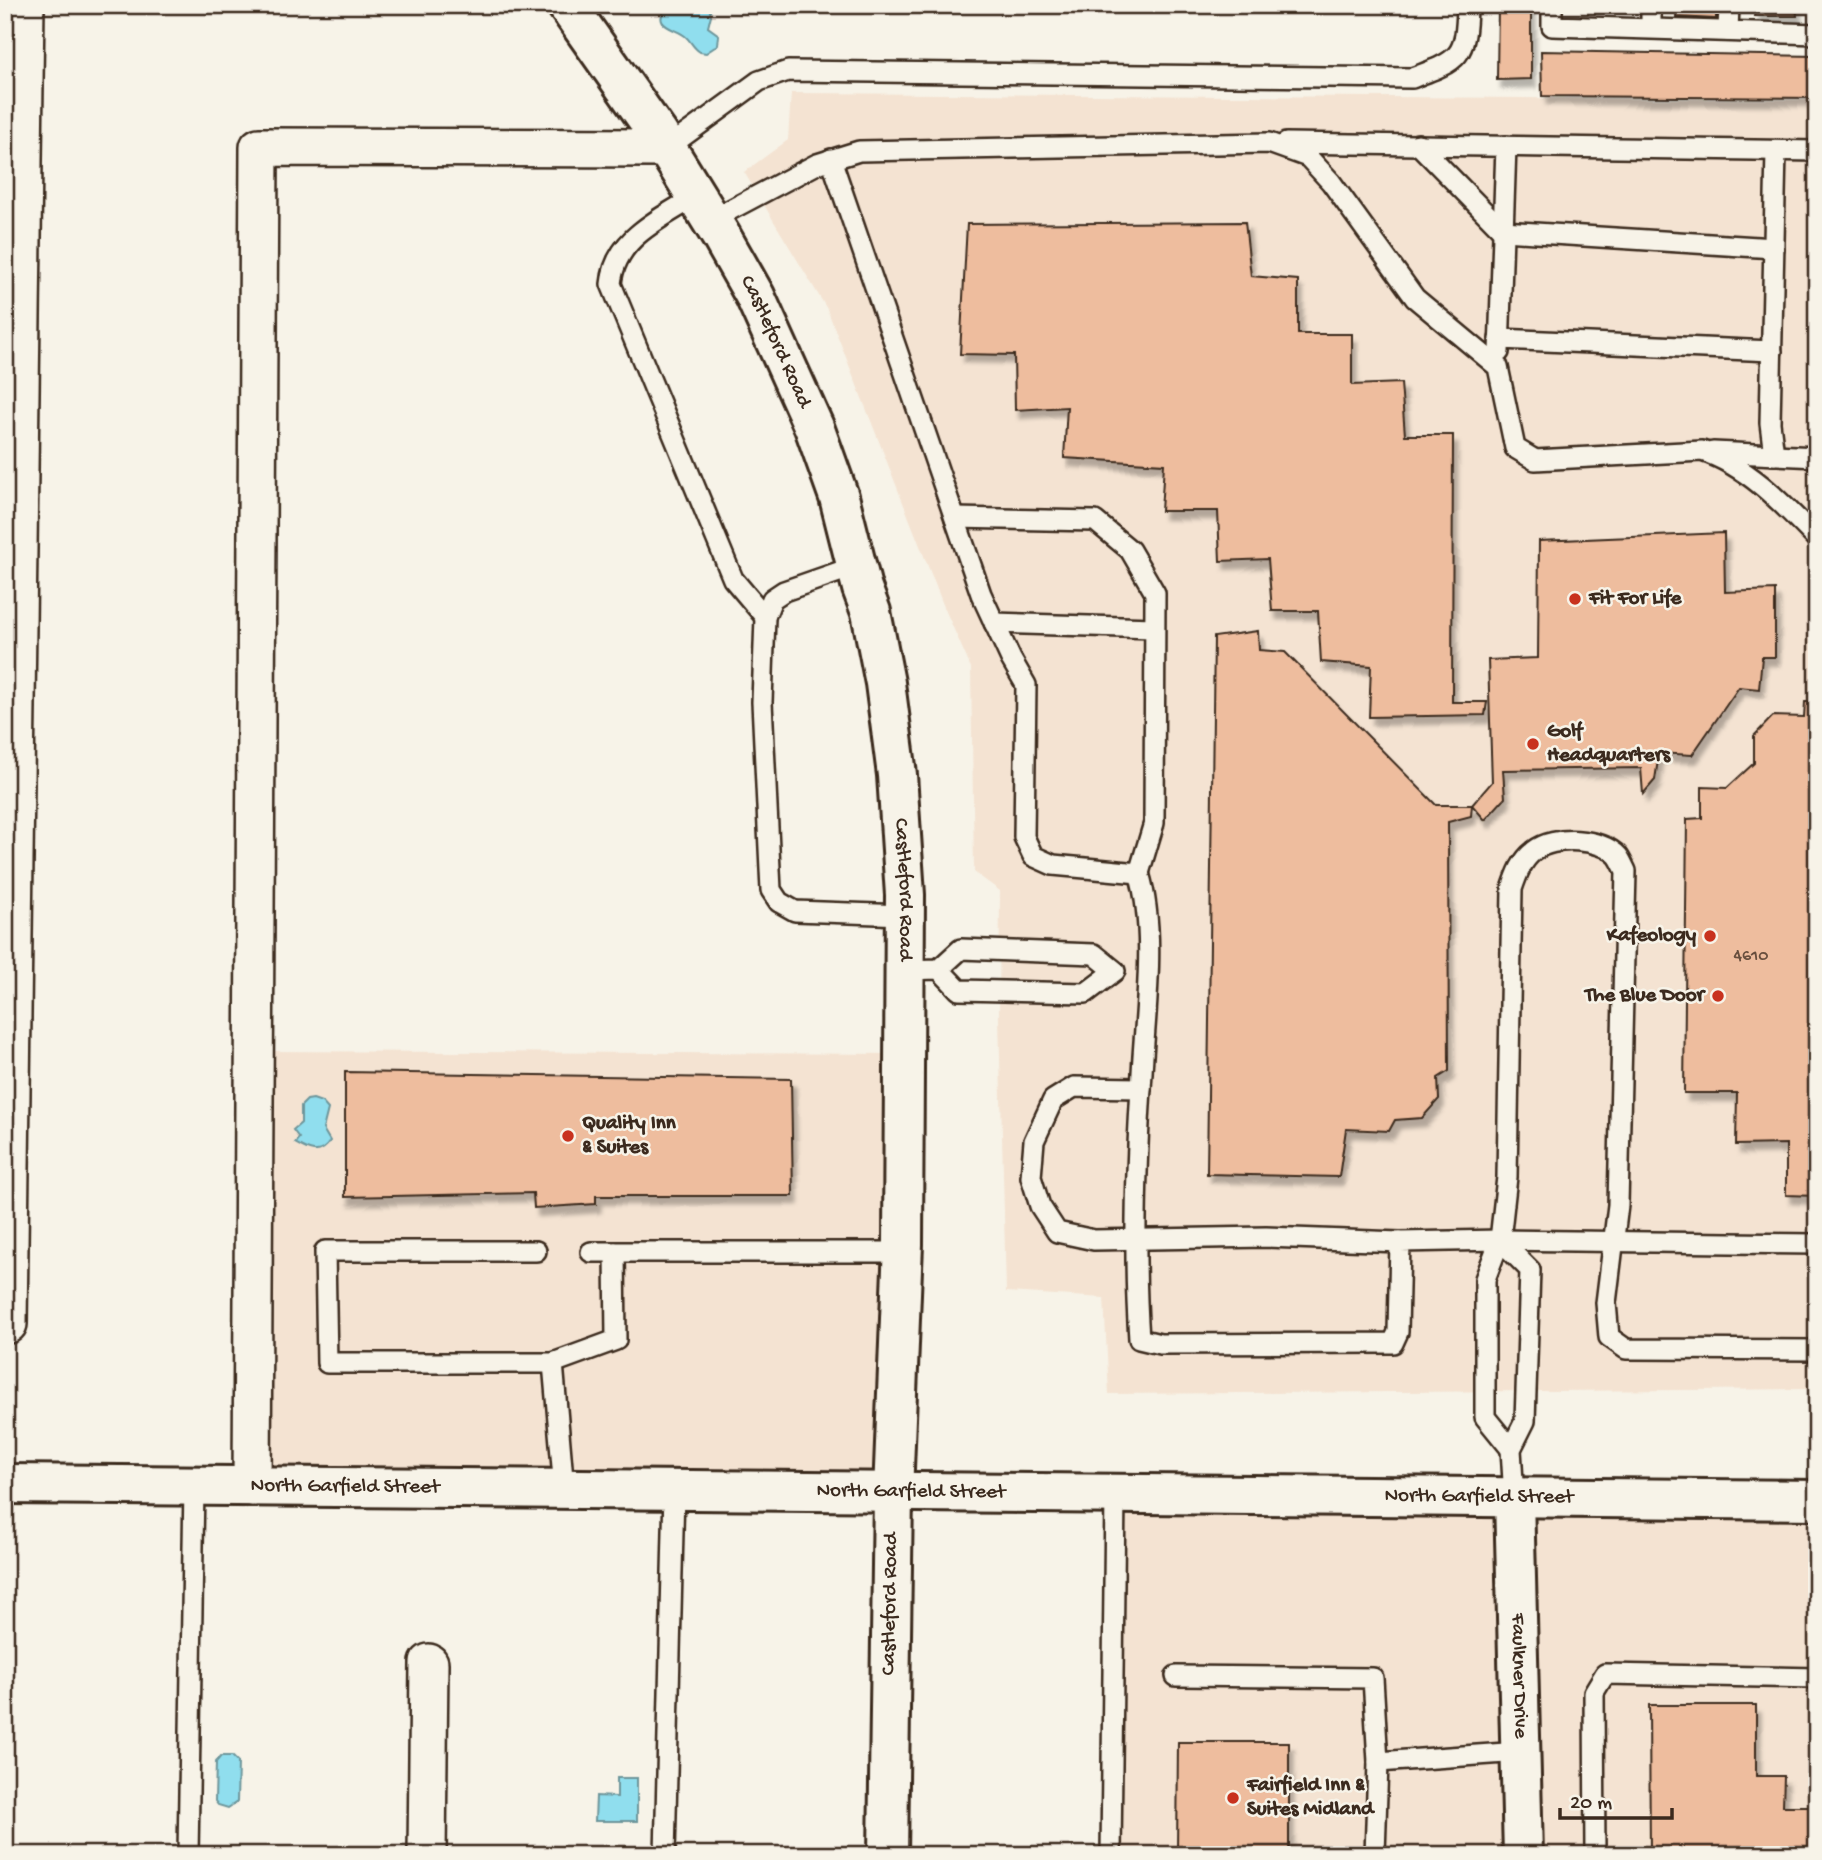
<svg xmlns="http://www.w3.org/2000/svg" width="1822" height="1860" font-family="'Gochi Hand',sans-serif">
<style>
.built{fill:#f4e3d2}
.water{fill:#90deee;stroke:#6e969b;stroke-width:2}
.building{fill:#eebd9e;stroke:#3b2a1e;stroke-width:2;filter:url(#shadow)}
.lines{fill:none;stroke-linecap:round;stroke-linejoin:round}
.lane-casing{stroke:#3b2a1e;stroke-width:24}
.street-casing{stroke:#3b2a1e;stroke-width:42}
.secondary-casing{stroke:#3b2a1e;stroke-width:44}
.lane{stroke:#f7f3e8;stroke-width:19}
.street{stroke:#f7f3e8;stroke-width:37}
.secondary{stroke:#f7f3e8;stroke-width:38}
.poi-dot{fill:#c8321e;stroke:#f7f3e8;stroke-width:2.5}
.labels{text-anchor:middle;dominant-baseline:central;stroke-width:5;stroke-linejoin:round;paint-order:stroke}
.number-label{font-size:18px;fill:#684f3e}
.street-label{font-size:21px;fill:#3b2a1e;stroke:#f7f3e8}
.poi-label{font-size:21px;font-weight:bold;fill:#3b2a1e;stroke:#f7f3e8;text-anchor:start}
</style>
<defs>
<filter id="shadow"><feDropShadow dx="4.5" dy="8" stdDeviation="2" flood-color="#0004"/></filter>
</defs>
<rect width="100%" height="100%" fill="#f7f3e8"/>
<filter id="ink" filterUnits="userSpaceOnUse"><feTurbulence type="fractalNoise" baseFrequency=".0143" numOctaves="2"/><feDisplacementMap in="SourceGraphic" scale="14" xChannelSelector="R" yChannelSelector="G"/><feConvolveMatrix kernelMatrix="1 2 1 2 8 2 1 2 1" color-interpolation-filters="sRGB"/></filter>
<g filter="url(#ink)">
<g class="built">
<path d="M 791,93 L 1817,100 L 1817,1389 L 1109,1394 L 1104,1298 L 1006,1292 L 999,1018 L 1000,891 L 974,872 L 971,668 L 944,607 L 827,309 L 744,172 L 788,140 Z"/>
<path d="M 256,1051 L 903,1054 L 901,1492 L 251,1487 Z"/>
<path d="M 1118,1494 L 1817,1500 L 1817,1855 L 1113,1855 Z"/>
</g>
<g class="water">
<path d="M 668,5 L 709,7 L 711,15 L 708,27 L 719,35 L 718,45 L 706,53 L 700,52 C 693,48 691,41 685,36 C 676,28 649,27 668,5 Z"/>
<path d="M 313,1099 L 322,1102 L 328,1109 L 323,1129 L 330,1141 C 320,1158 307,1150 295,1143 L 299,1138 L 293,1130 L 301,1123 L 301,1106 L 307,1100 Z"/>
<path d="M 221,1756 L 232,1756 L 238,1762 L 237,1802 L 228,1808 L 218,1805 L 215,1801 L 216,1762 Z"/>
<path d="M 617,1778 L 637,1778 L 637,1821 L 595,1821 L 596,1796 L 617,1797 Z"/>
</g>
<g class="building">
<path d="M 1498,5 L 1531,5 L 1531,79 L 1497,80 Z"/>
<path d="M 1677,5 L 1716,5 L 1716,19 L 1676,17 Z"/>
<path d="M 1755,5 L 1796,5 L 1797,16 L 1755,16 Z"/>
<path d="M 1541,51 L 1817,56 L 1817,98 L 1542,96 Z"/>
<path d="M 1245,222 L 1251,276 L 1298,280 L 1298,334 L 1352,334 L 1352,385 L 1401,383 L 1405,435 L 1453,435 L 1452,702 L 1487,702 L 1485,715 L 1369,717 L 1371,666 L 1321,662 L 1318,611 L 1272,611 L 1268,559 L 1220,561 L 1218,511 L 1161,511 L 1164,464 L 1064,458 L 1067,407 L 1015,410 L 1014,355 L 960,354 L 967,224 Z"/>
<path d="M 1724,533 L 1725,592 L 1775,590 L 1775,657 L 1762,657 L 1759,689 L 1739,687 L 1692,755 L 1659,753 L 1655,780 L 1643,794 L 1641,768 L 1503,770 L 1505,798 L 1485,820 L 1472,805 L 1492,782 L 1488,660 L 1538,658 L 1539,541 Z"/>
<path d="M 1258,631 L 1259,650 L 1285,652 L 1436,805 L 1472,805 L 1471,816 L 1448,822 L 1449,1071 L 1438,1078 L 1439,1099 L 1422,1118 L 1395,1120 L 1389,1131 L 1346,1129 L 1339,1177 L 1207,1174 L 1214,637 Z"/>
<path d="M 1805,702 L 1817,702 L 1817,1196 L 1786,1195 L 1786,1144 L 1736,1145 L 1737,1093 L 1684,1093 L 1687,819 L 1702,818 L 1702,787 L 1727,788 L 1754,763 L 1754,736 L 1773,716 L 1804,717 Z"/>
<path d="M 345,1072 L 791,1079 L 793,1196 L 596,1196 L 596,1204 L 534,1208 L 533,1193 L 345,1197 Z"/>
<path d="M 1649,1705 L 1756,1705 L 1756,1776 L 1784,1776 L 1783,1806 L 1817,1806 L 1817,1855 L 1650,1855 Z"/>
<path d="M 1178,1742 L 1289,1742 L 1289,1855 L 1177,1855 Z"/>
</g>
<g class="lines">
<defs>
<g id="lane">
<path d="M 1552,5 L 1552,26 L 1817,34"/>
<path d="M 1651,28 L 1651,5"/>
<path d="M 1728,31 L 1729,5"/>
<path d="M 1286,143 L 1817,151"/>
<path d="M 1418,144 L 1503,231 L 1774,248"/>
<path d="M 667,148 L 759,81 L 788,71 L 1412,78 C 1460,60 1466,58 1467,5"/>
<path d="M 831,159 L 981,594 L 1011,659 L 1026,685 L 1024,837 L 1033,856 L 1053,865 L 1139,873 C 1157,932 1145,1012 1142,1073 C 1136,1162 1133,1250 1139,1339 L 1160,1344 L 1393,1343 L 1398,1332 L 1400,1242 L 1500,1240 L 1817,1244"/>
<path d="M 696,196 C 661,219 615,237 611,284 L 733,579 L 765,617"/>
<path d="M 711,220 L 817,164 L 859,151 L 1269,143 L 1308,157 L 1331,182 L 1415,298 L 1498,367 L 1515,448 L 1535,460 L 1702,451 C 1748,466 1784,505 1817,539"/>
<path d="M 1499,339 L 1772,351"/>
<path d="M 1499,352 L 1506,146"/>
<path d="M 1713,452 L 1817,457"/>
<path d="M 1774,455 L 1770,423 L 1776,151"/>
<path d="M 955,518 L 1095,521 L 1130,550 L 1155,593 L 1154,823 L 1139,873"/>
<path d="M 856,566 L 784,591 L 772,599 L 765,617 L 762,702 L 771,890 L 779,902 L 795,911 L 904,915"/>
<path d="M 994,623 L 1154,628"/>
<path d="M 904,970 L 939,969 L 961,949 L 1094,954 L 1115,971 L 1086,993 L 959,990 L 939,969"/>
<path d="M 1141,1088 L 1074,1087 L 1053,1100 L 1034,1141 L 1031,1177 L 1040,1206 L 1057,1232 L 1094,1240 L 1266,1237 L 1400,1242"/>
<path d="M 1500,1240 L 1530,1270 L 1525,1421 L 1511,1449 L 1514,1498"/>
<path d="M 536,1251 L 325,1251 L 327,1363 L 553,1363 L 616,1340 L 615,1252"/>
<path d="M 591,1252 L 902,1252"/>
<path d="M 553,1363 L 564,1490"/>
<path d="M 1511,1449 L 1485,1417 L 1485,1279 L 1500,1240 L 1507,1177 L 1512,889 C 1517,874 1522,860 1534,851 C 1553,835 1602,838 1618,856 C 1621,860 1624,867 1626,871 L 1618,1205 L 1606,1303 L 1609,1337 L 1626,1349 L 1817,1350"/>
<path d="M 1176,1676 L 1373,1678 L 1378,1762 L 1520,1752"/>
<path d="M 188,1855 L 194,1486"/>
<path d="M 665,1855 L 674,1491"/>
<path d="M 1111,1855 L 1115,1494"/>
<path d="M 1375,1855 L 1378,1762"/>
<path d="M 1595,1855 L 1594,1692 L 1605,1674 L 1817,1678"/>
</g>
<g id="street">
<path d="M 8,1324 L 25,5"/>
<path d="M 252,1487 L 259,147 L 667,148"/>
<path d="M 427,1855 L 429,1663"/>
</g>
<g id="secondary">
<path id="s1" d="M 567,5 L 658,134 L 721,236 L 755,296 L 814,427 L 839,497 L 862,588 L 871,612 L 885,683 L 897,775 L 905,895 L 903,1244 L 893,1493 L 888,1855"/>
<path id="s2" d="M 5,1484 L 1817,1500"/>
<path id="s3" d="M 1514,1498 L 1523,1855"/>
</g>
</defs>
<use href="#lane" class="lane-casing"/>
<use href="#street" class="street-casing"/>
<use href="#secondary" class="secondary-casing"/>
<use href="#lane" class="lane"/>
<use href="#street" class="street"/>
<use href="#secondary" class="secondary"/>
</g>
</g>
<g class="poi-dot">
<circle cx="1575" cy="599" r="7"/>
<circle cx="1533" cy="744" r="7"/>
<circle cx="1710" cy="936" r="7"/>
<circle cx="1718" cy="996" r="7"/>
<circle cx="568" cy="1136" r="7"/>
<circle cx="1233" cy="1798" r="7"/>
</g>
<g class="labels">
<g class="number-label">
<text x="1751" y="956">4610</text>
</g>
<g class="street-label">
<text stroke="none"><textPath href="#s1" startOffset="397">Castleford Road</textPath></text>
<text stroke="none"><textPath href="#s1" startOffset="964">Castleford Road</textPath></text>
<text stroke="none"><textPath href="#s2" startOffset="340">North Garfield Street</textPath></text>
<text stroke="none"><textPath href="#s2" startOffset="906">North Garfield Street</textPath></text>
<text stroke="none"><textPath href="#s2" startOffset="1474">North Garfield Street</textPath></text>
<text transform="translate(891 1604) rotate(-89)">Castleford Road</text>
<text stroke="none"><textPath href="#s3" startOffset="178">Faulkner Drive</textPath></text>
</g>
<g class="poi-label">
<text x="1589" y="599">Fit For Life</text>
<text x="1547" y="732">Golf<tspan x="1547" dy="24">Headquarters</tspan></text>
<text x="1696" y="936" text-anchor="end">Kafeology</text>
<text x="1704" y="996" text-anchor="end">The Blue Door</text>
<text x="582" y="1124">Quality Inn<tspan x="582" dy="24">&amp; Suites</tspan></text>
<text x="1247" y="1786">Fairfield Inn &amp;<tspan x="1247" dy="24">Suites Midland</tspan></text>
</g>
</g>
<rect width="1822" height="1860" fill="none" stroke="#f7f3e8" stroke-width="28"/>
<rect x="14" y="14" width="1794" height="1832" fill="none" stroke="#3b2a1e" stroke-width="2.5" filter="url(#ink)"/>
<path d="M1560 1808v10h112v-10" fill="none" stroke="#3b2a1e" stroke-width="3.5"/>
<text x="1570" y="1808" font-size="21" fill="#3b2a1e" stroke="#f7f3e8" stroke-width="5" paint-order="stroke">20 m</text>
</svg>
